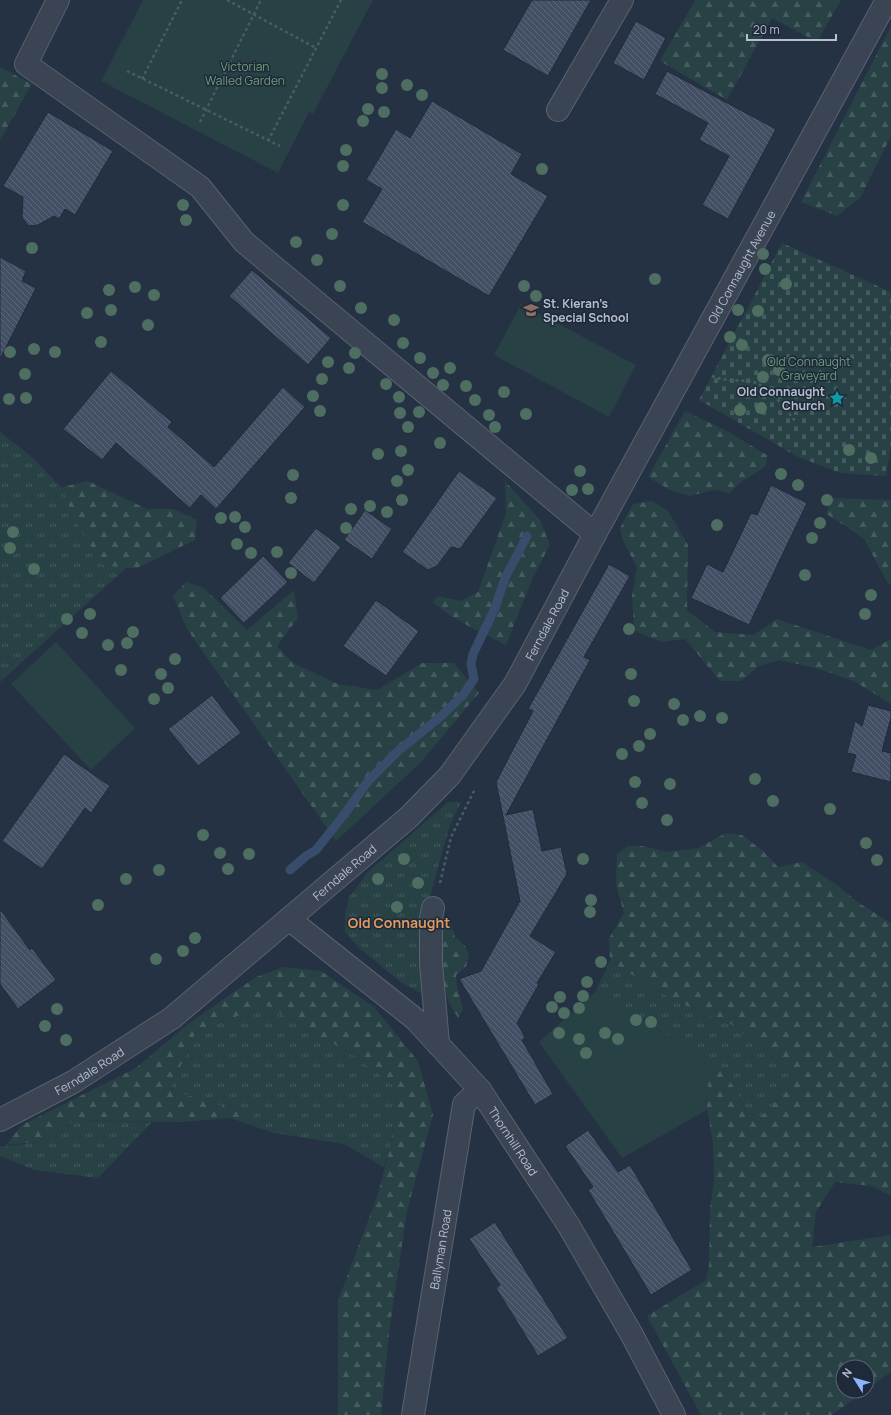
<svg xmlns="http://www.w3.org/2000/svg" width="891" height="1415" font-family="Manrope,sans-serif">
<style>
.grass{fill:url(#grass-tufts)}
.forest{fill:url(#forest-firs)}
.cemetery{fill:url(#cemetery-stones)}
.garden{fill:#274145}
.lines{fill:none;stroke-linecap:round;stroke-linejoin:round}
.stream{stroke:#384c6c;stroke-width:9}
.building{fill:url(#building-back-hatch);stroke:#202b3b}
.minor-casing{stroke:#586271;stroke-width:24}
.path{stroke:#465e61;stroke-width:2.5;stroke-dasharray:3 3;stroke-linecap:butt}
.minor{stroke:#3a4453;stroke-width:22}
.tree{fill:#4d6e61}
.labels{text-anchor:middle;dominant-baseline:central;stroke-width:3;stroke-linejoin:round;paint-order:stroke}
.park-label{font-size:12px;fill:#6d9f79;stroke:#1e2939}
.street-label{font-size:12px;fill:#b7bfcd;stroke:#1e2939}
.poi-label{font-size:12px;font-weight:bold;fill:#b7bfcd;stroke:#1e2939;text-anchor:start}
.quarter-label{font-size:14px;font-weight:bold;fill:#dd9a62;stroke:#1e2939}
</style>
<defs>
<pattern id="grass-tufts" width="24" height="20" patternUnits="userSpaceOnUse"><rect width="24" height="20" fill="#274145"/><path d="M3 7l-1-3M5 7V3M7 7l1-3M15 17l-1-3M17 17v-4M19 17l1-3" fill="none" stroke="#445b5f"/></pattern>
<pattern id="forest-firs" width="22" height="20" patternUnits="userSpaceOnUse"><rect width="22" height="20" fill="#274145"/><path d="M5 1l3.5 6h-7zM16 11l3.5 6h-7z" fill="#445b5f"/></pattern>
<pattern id="cemetery-stones" width="16" height="16" patternUnits="userSpaceOnUse"><rect width="16" height="16" fill="#274145"/><path d="M2 7V4a2 2 0 0 1 4 0v3zM10 15v-3a2 2 0 0 1 4 0v3z" fill="#445b5f"/></pattern>
<pattern id="building-back-hatch" width="6" height="6" patternUnits="userSpaceOnUse"><rect width="6" height="6" fill="#424f64"/><path d="M-1 5l2 2M0 0l6 6M5-1l2 2" fill="none" stroke="#5b6779"/></pattern>
</defs>
<rect width="100%" height="100%" fill="#253244"/>
<g class="grass">
<path d="M 0,432 L 31,456 L 133,562 L 0,682 Z"/>
<path d="M 448,802 L 461,802 L 450,825 L 428,904 L 422,994 L 402,983 L 359,948 L 345,932 L 345,915 L 349,897 L 368,872 Z"/>
<path d="M 610,961 L 675,1001 L 731,1024 L 800,1078 L 761,1116 L 748,1114 L 734,1087 L 719,1067 L 710,1068 L 689,1048 L 595,992 Z"/>
<path d="M 266,1005 L 355,1056 L 397,1088 L 391,1143 L 384,1167 L 344,1144 L 274,1133 L 230,1118 L 255,1116 L 170,1090 L 196,1032 Z"/>
<path d="M 75,1120 L 152,1122 L 98,1178 L 34,1170 L 0,1156 L 0,1147 L 39,1142 Z"/>
</g>
<g class="forest">
<path d="M 695,0 L 841,0 L 817,42 L 772,18 L 727,100 L 660,61 Z"/>
<path d="M 891,26 L 891,136 L 860,198 L 837,216 L 801,202 Z"/>
<path d="M 0,67 L 32,84 L 0,140 Z"/>
<path d="M 685,411 L 729,432 L 767,455 L 766,466 L 740,483 L 730,493 L 714,490 L 690,496 L 670,490 L 648,477 Z"/>
<path d="M 88,481 L 147,509 L 174,509 L 197,520 L 195,540 L 137,568 L 126,568 L 102,565 L 73,517 L 62,487 Z"/>
<path d="M 505,481 L 540,520 L 550,545 L 533,577 L 506,645 C 481,632 454,621 433,602 L 438,596 L 460,601 L 478,592 L 506,513 Z"/>
<path d="M 831,498 L 891,500 L 891,583 L 888,584 L 864,539 L 847,527 L 826,514 Z"/>
<path d="M 652,501 L 668,511 L 688,545 L 687,610 L 715,632 L 753,635 L 777,619 L 871,650 L 891,639 L 891,704 L 854,681 L 816,668 L 779,660 L 759,666 L 741,681 L 720,681 L 685,639 L 661,642 L 637,632 L 634,626 L 632,596 L 637,567 L 622,539 L 620,528 L 633,504 Z"/>
<path d="M 186,582 L 204,588 L 247,630 L 294,590 L 298,618 L 277,646 L 293,663 L 338,684 L 377,690 L 422,663 L 454,663 L 479,693 L 421,762 L 336,841 L 187,629 L 173,596 Z"/>
<path d="M 726,833 L 742,835 L 762,850 L 778,867 L 802,862 L 834,883 L 859,903 L 891,923 L 891,1196 L 871,1186 L 835,1182 L 816,1212 L 812,1247 L 891,1235 L 891,1372 L 867,1389 L 867,1367 L 843,1367 L 843,1391 L 865,1391 L 832,1415 L 701,1415 L 647,1316 L 706,1280 L 709,1265 L 710,1209 L 714,1180 L 713,1143 L 706,1102 L 710,1068 L 719,1067 L 734,1087 L 748,1114 L 761,1116 L 800,1078 L 731,1024 L 675,1001 L 610,961 L 609,938 L 624,913 L 616,885 L 617,854 L 628,846 L 642,846 L 668,852 L 698,848 Z"/>
<path d="M 443,917 L 452,926 L 455,937 L 465,946 L 469,954 L 466,967 L 456,975 L 457,986 L 463,1009 L 458,1018 C 456,1014 452,1009 450,1005 C 438,979 439,945 443,917 Z"/>
<path d="M 284,967 L 321,971 L 374,1007 L 418,1061 L 433,1115 L 407,1211 L 389,1333 L 381,1415 L 338,1415 L 338,1301 L 378,1194 L 391,1143 L 397,1088 L 355,1056 L 266,1005 L 196,1032 L 170,1090 L 256,1116 L 181,1122 L 75,1120 L 39,1142 L 6,1145 L 22,1125 L 136,1068 L 188,1024 L 256,977 Z"/>
</g>
<path class="cemetery" d="M 782,243 L 891,292 L 891,444 L 886,476 L 840,473 L 798,457 L 699,400 Z"/>
<g class="garden">
<path d="M 143,0 L 373,0 L 313,114 L 309,112 L 278,173 L 101,81 Z"/>
<path d="M 521,304 L 636,365 L 609,417 L 494,355 Z"/>
<path d="M 56,642 L 135,728 L 91,770 L 11,684 Z"/>
<path d="M 595,992 L 689,1048 L 710,1068 L 706,1102 L 707,1110 L 622,1158 L 539,1042 Z"/>
</g>
<g class="lines">
<path class="stream" d="M 290,870 L 306,856 L 316,850 L 343,816 L 369,780 L 398,751 L 439,718 L 463,695 L 474,679 L 471,664 L 473,654 L 495,608 L 505,578 L 527,536"/>
</g>
<g class="building">
<path d="M 532,0 L 591,0 L 548,76 L 503,50 Z"/>
<path d="M 636,21 L 666,38 L 644,80 L 613,63 Z"/>
<path d="M 667,71 L 776,129 L 728,219 L 702,205 L 729,156 L 699,140 L 708,123 L 655,94 Z"/>
<path d="M 432,101 L 522,154 L 511,174 L 548,196 L 489,296 L 362,222 L 382,189 L 366,180 L 396,129 L 410,138 Z"/>
<path d="M 48,112 L 113,151 L 75,215 L 65,209 L 59,219 L 54,216 L 38,225 L 28,226 L 22,217 L 23,197 L 3,186 Z"/>
<path d="M 0,257 L 26,271 L 22,281 L 36,288 L 0,359 Z"/>
<path d="M 252,270 L 331,338 L 308,365 L 229,296 Z"/>
<path d="M 111,371 L 172,422 L 168,427 L 214,467 L 283,387 L 305,407 L 216,509 L 201,495 L 190,508 L 116,443 L 102,460 L 63,429 Z"/>
<path d="M 459,471 L 497,498 L 460,549 L 451,547 L 437,566 L 428,570 L 402,552 Z"/>
<path d="M 771,485 L 807,503 L 749,625 L 691,598 L 707,564 L 723,572 L 751,513 L 757,515 Z"/>
<path d="M 365,510 L 392,529 L 372,559 L 344,540 Z"/>
<path d="M 316,528 L 341,547 L 314,583 L 288,563 Z"/>
<path d="M 263,556 L 288,582 L 244,623 L 220,598 Z"/>
<path d="M 609,564 L 630,576 L 584,657 L 590,660 L 506,815 L 533,809 L 542,851 L 561,847 L 567,874 L 530,936 L 556,952 L 537,983 L 539,984 L 517,1023 L 525,1037 L 522,1040 L 553,1094 L 535,1105 L 459,979 L 481,971 L 520,901 L 496,782 L 533,711 L 528,709 Z"/>
<path d="M 376,600 L 419,631 L 386,676 L 343,646 Z"/>
<path d="M 212,695 L 241,733 L 198,766 L 168,729 Z"/>
<path d="M 868,705 L 891,711 L 891,718 L 882,751 L 891,753 L 891,782 L 851,772 L 856,755 L 847,753 L 855,721 L 862,726 Z"/>
<path d="M 64,754 L 110,786 L 91,813 L 85,808 L 42,869 L 2,841 Z"/>
<path d="M 0,909 L 30,950 L 32,948 L 56,980 L 18,1009 L 0,984 Z"/>
<path d="M 588,1130 L 618,1172 L 630,1165 L 692,1270 L 651,1295 L 588,1190 L 593,1187 L 565,1146 Z"/>
<path d="M 495,1222 L 568,1338 L 538,1356 L 496,1288 L 500,1285 L 469,1239 Z"/>
</g>
<g class="lines">
<defs>
<g id="minor">
<path d="M 58,0 L 26,64 L 200,187 L 244,242 L 595,534"/>
<path d="M 558,110 L 622,0"/>
<path d="M 433,908 L 431,918 L 431,964 L 438,1044"/>
<path id="s1" d="M 289,919 L 415,1019 L 480,1090 L 569,1226 L 632,1335 L 674,1415"/>
<path id="s2" d="M 0,1120 L 73,1082 L 172,1018 L 409,817 L 450,775 L 515,684 L 595,534 L 887,0"/>
<path id="s3" d="M 413,1415 L 464,1104 L 480,1090"/>
</g>
</defs>
<use href="#minor" class="minor-casing"/>
<g class="path">
<path d="M 227,0 L 316,48"/>
<path d="M 127,71 L 280,146"/>
<path d="M 142,79 L 182,0"/>
<path d="M 200,122 L 261,0"/>
<path d="M 268,141 L 341,0"/>
<path d="M 712,376 C 723,381 736,380 749,381 C 769,384 784,408 796,422"/>
<path d="M 440,883 L 451,837 L 475,789"/>
</g>
<use href="#minor" class="minor"/>
</g>
<g class="tree">
<circle cx="382" cy="74" r="6"/>
<circle cx="407" cy="85" r="6"/>
<circle cx="382" cy="88" r="6"/>
<circle cx="422" cy="95" r="6"/>
<circle cx="368" cy="109" r="6"/>
<circle cx="384" cy="112" r="6"/>
<circle cx="363" cy="121" r="6"/>
<circle cx="346" cy="150" r="6"/>
<circle cx="343" cy="166" r="6"/>
<circle cx="542" cy="169" r="6"/>
<circle cx="183" cy="205" r="6"/>
<circle cx="343" cy="205" r="6"/>
<circle cx="186" cy="220" r="6"/>
<circle cx="332" cy="234" r="6"/>
<circle cx="296" cy="242" r="6"/>
<circle cx="32" cy="248" r="6"/>
<circle cx="763" cy="254" r="6"/>
<circle cx="317" cy="260" r="6"/>
<circle cx="765" cy="269" r="6"/>
<circle cx="655" cy="279" r="6"/>
<circle cx="786" cy="284" r="6"/>
<circle cx="340" cy="286" r="6"/>
<circle cx="524" cy="286" r="6"/>
<circle cx="135" cy="287" r="6"/>
<circle cx="109" cy="290" r="6"/>
<circle cx="154" cy="295" r="6"/>
<circle cx="536" cy="296" r="6"/>
<circle cx="361" cy="308" r="6"/>
<circle cx="111" cy="310" r="6"/>
<circle cx="738" cy="310" r="6"/>
<circle cx="758" cy="311" r="6"/>
<circle cx="87" cy="313" r="6"/>
<circle cx="394" cy="320" r="6"/>
<circle cx="148" cy="325" r="6"/>
<circle cx="730" cy="337" r="6"/>
<circle cx="101" cy="342" r="6"/>
<circle cx="403" cy="343" r="6"/>
<circle cx="742" cy="345" r="6"/>
<circle cx="34" cy="349" r="6"/>
<circle cx="10" cy="352" r="6"/>
<circle cx="55" cy="352" r="6"/>
<circle cx="355" cy="353" r="6"/>
<circle cx="420" cy="358" r="6"/>
<circle cx="768" cy="360" r="6"/>
<circle cx="328" cy="362" r="6"/>
<circle cx="349" cy="368" r="6"/>
<circle cx="450" cy="368" r="6"/>
<circle cx="779" cy="370" r="6"/>
<circle cx="433" cy="373" r="6"/>
<circle cx="25" cy="374" r="6"/>
<circle cx="763" cy="377" r="6"/>
<circle cx="322" cy="379" r="6"/>
<circle cx="386" cy="384" r="6"/>
<circle cx="443" cy="385" r="6"/>
<circle cx="466" cy="386" r="6"/>
<circle cx="504" cy="392" r="6"/>
<circle cx="313" cy="396" r="6"/>
<circle cx="399" cy="397" r="6"/>
<circle cx="26" cy="398" r="6"/>
<circle cx="9" cy="399" r="6"/>
<circle cx="475" cy="400" r="6"/>
<circle cx="761" cy="408" r="6"/>
<circle cx="740" cy="410" r="6"/>
<circle cx="320" cy="411" r="6"/>
<circle cx="419" cy="412" r="6"/>
<circle cx="400" cy="413" r="6"/>
<circle cx="526" cy="414" r="6"/>
<circle cx="489" cy="415" r="6"/>
<circle cx="408" cy="427" r="6"/>
<circle cx="495" cy="427" r="6"/>
<circle cx="440" cy="443" r="6"/>
<circle cx="849" cy="450" r="6"/>
<circle cx="401" cy="451" r="6"/>
<circle cx="378" cy="454" r="6"/>
<circle cx="871" cy="458" r="6"/>
<circle cx="408" cy="470" r="6"/>
<circle cx="580" cy="471" r="6"/>
<circle cx="781" cy="474" r="6"/>
<circle cx="293" cy="475" r="6"/>
<circle cx="397" cy="481" r="6"/>
<circle cx="798" cy="485" r="6"/>
<circle cx="588" cy="489" r="6"/>
<circle cx="572" cy="490" r="6"/>
<circle cx="291" cy="498" r="6"/>
<circle cx="402" cy="500" r="6"/>
<circle cx="827" cy="500" r="6"/>
<circle cx="370" cy="506" r="6"/>
<circle cx="351" cy="509" r="6"/>
<circle cx="387" cy="512" r="6"/>
<circle cx="235" cy="517" r="6"/>
<circle cx="221" cy="518" r="6"/>
<circle cx="820" cy="523" r="6"/>
<circle cx="717" cy="525" r="6"/>
<circle cx="245" cy="527" r="6"/>
<circle cx="346" cy="528" r="6"/>
<circle cx="13" cy="532" r="6"/>
<circle cx="812" cy="538" r="6"/>
<circle cx="237" cy="544" r="6"/>
<circle cx="10" cy="548" r="6"/>
<circle cx="277" cy="552" r="6"/>
<circle cx="251" cy="553" r="6"/>
<circle cx="34" cy="569" r="6"/>
<circle cx="291" cy="573" r="6"/>
<circle cx="805" cy="575" r="6"/>
<circle cx="871" cy="595" r="6"/>
<circle cx="90" cy="614" r="6"/>
<circle cx="865" cy="614" r="6"/>
<circle cx="67" cy="619" r="6"/>
<circle cx="629" cy="629" r="6"/>
<circle cx="133" cy="632" r="6"/>
<circle cx="82" cy="633" r="6"/>
<circle cx="127" cy="643" r="6"/>
<circle cx="108" cy="645" r="6"/>
<circle cx="175" cy="659" r="6"/>
<circle cx="121" cy="670" r="6"/>
<circle cx="161" cy="674" r="6"/>
<circle cx="631" cy="674" r="6"/>
<circle cx="168" cy="688" r="6"/>
<circle cx="154" cy="699" r="6"/>
<circle cx="634" cy="701" r="6"/>
<circle cx="674" cy="704" r="6"/>
<circle cx="700" cy="716" r="6"/>
<circle cx="722" cy="718" r="6"/>
<circle cx="683" cy="720" r="6"/>
<circle cx="650" cy="734" r="6"/>
<circle cx="639" cy="746" r="6"/>
<circle cx="622" cy="754" r="6"/>
<circle cx="755" cy="779" r="6"/>
<circle cx="635" cy="782" r="6"/>
<circle cx="670" cy="784" r="6"/>
<circle cx="773" cy="801" r="6"/>
<circle cx="642" cy="803" r="6"/>
<circle cx="830" cy="809" r="6"/>
<circle cx="667" cy="820" r="6"/>
<circle cx="203" cy="835" r="6"/>
<circle cx="866" cy="843" r="6"/>
<circle cx="220" cy="853" r="6"/>
<circle cx="249" cy="854" r="6"/>
<circle cx="404" cy="859" r="6"/>
<circle cx="583" cy="859" r="6"/>
<circle cx="877" cy="860" r="6"/>
<circle cx="228" cy="869" r="6"/>
<circle cx="159" cy="870" r="6"/>
<circle cx="126" cy="879" r="6"/>
<circle cx="378" cy="879" r="6"/>
<circle cx="418" cy="883" r="6"/>
<circle cx="591" cy="900" r="6"/>
<circle cx="98" cy="905" r="6"/>
<circle cx="397" cy="907" r="6"/>
<circle cx="590" cy="912" r="6"/>
<circle cx="195" cy="938" r="6"/>
<circle cx="183" cy="951" r="6"/>
<circle cx="156" cy="959" r="6"/>
<circle cx="601" cy="962" r="6"/>
<circle cx="587" cy="982" r="6"/>
<circle cx="583" cy="996" r="6"/>
<circle cx="560" cy="997" r="6"/>
<circle cx="552" cy="1007" r="6"/>
<circle cx="579" cy="1008" r="6"/>
<circle cx="57" cy="1009" r="6"/>
<circle cx="564" cy="1013" r="6"/>
<circle cx="636" cy="1020" r="6"/>
<circle cx="651" cy="1022" r="6"/>
<circle cx="45" cy="1026" r="6"/>
<circle cx="559" cy="1033" r="6"/>
<circle cx="605" cy="1033" r="6"/>
<circle cx="579" cy="1039" r="6"/>
<circle cx="618" cy="1039" r="6"/>
<circle cx="66" cy="1040" r="6"/>
<circle cx="586" cy="1053" r="6"/>
</g>
<defs>
<symbol id="school-bare" viewBox="-9 -9 18 18"><path d="M0-5L7-2L0 1L-7-2ZM-4 1L0 2.5L4 1V4Q0 6-4 4Z" fill="#8d6e63" stroke="#1e2939" stroke-width="2.5" paint-order="stroke"/></symbol>
<symbol id="sight-bare" viewBox="-9 -9 18 18"><path d="M0-6L1.8-2.2L6-1.7L2.9 1.2L3.7 5.4L0 3.3L-3.7 5.4L-2.9 1.2L-6-1.7L-1.8-2.2Z" fill="#0f9aa8" stroke="#1e2939" stroke-width="2.5" paint-order="stroke"/></symbol>
</defs>
<g fill-rule="evenodd">
<use href="#school-bare" x="520" y="299" width="22" height="22"/>
<use href="#sight-bare" x="826" y="387" width="22" height="22"/>
</g>
<g class="labels">
<g class="park-label">
<text x="245" y="66">Victorian<tspan x="245" dy="14">Walled Garden</tspan></text>
<text x="809" y="361">Old Connaught<tspan x="809" dy="14">Graveyard</tspan></text>
</g>
<g class="street-label">
<text stroke="none"><textPath href="#s2" startOffset="1156">Old Connaught Avenue</textPath></text>
<text stroke="none"><textPath href="#s2" startOffset="749">Ferndale Road</textPath></text>
<text stroke="none"><textPath href="#s2" startOffset="426">Ferndale Road</textPath></text>
<text stroke="none"><textPath href="#s2" startOffset="102">Ferndale Road</textPath></text>
<text stroke="none"><textPath href="#s1" startOffset="318">Thornhill Road</textPath></text>
<text stroke="none"><textPath href="#s3" startOffset="168">Ballyman Road</textPath></text>
</g>
<g class="poi-label">
<text x="543" y="303">St. Kieran’s<tspan x="543" dy="14">Special School</tspan></text>
<text x="825" y="391" text-anchor="end">Old Connaught<tspan x="825" dy="14">Church</tspan></text>
</g>
<g class="quarter-label">
<text x="399" y="922">Old Connaught</text>
</g>
</g>
<g transform="translate(855 1379) rotate(307)"><circle r="19" fill="#1e2939" stroke="#5b6574"/>
<path d="M0-3L7 15L0 10L-7 15Z" fill="#8bb5fe"/>
<text y="-6" font-size="11" font-weight="bold" text-anchor="middle" fill="#b7bfcd">N</text>
</g>
<path d="M747 34v6h89v-6" fill="none" stroke="#b7bfcd" stroke-width="2"/>
<text x="753" y="34" font-size="12" fill="#b7bfcd" stroke="#1e2939" stroke-width="3" paint-order="stroke">20 m</text>
</svg>
